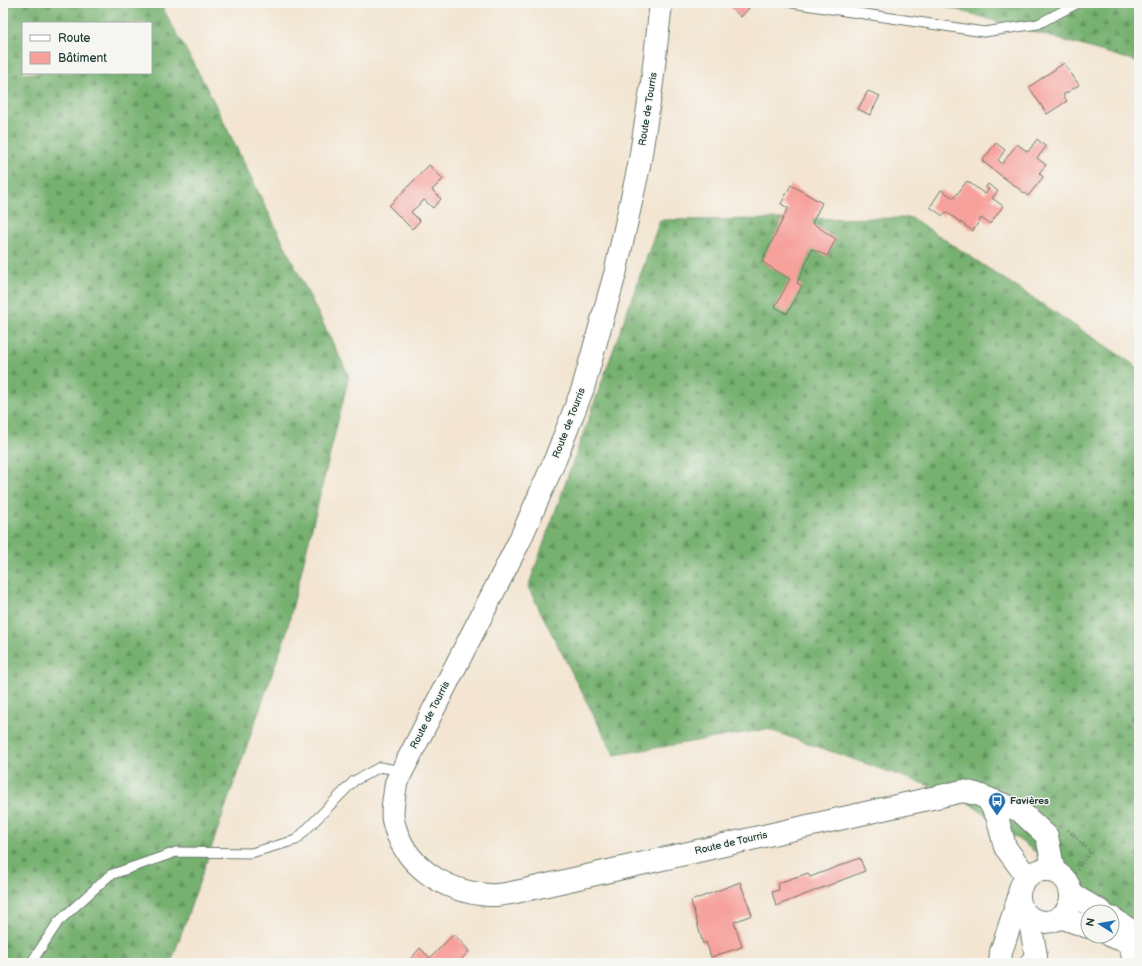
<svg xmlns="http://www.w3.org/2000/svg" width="1142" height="966" font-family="'Balsamiq Sans',sans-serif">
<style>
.forest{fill:url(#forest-firs);stroke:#4a7752;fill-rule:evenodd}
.building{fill:#f7a19c}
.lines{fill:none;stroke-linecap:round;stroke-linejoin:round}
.lane-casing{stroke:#69786b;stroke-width:11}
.street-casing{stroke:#69786b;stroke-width:20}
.secondary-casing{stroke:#69786b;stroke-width:24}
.primary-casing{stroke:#69786b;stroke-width:24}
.path{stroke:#69786b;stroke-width:2.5;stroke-dasharray:1 3;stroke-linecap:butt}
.lane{stroke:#fff;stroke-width:9}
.street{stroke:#fff;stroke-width:18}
.secondary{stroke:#fff;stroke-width:22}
.primary{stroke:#fff;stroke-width:22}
.labels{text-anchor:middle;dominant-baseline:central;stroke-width:3;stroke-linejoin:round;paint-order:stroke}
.street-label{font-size:10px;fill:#1f3d34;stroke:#f6f6f2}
.poi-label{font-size:10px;font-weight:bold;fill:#1f3d34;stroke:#f6f6f2;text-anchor:start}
</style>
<defs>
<pattern id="forest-firs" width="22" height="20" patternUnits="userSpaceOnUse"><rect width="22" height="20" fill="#76b170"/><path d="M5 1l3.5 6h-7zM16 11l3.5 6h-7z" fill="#60915d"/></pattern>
</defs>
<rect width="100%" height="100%" fill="#f6f6f2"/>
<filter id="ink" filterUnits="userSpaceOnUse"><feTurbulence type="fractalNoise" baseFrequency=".025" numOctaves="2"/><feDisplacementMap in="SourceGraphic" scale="8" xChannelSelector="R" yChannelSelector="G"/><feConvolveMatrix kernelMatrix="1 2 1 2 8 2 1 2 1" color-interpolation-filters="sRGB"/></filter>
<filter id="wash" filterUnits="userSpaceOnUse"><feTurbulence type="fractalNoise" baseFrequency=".012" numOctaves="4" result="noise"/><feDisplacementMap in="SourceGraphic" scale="16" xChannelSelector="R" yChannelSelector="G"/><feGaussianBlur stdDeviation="0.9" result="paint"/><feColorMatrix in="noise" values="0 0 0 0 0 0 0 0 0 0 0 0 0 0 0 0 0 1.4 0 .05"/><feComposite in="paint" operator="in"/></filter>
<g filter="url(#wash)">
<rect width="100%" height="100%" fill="#f3e5d1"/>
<g class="forest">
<path d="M 3,3 L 160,3 L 208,90 L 349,376 L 286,634 L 171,963 L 3,963 ZM 23,23 L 151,23 L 151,73 L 23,73 Z"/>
<path d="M 933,3 L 1139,3 L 1139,62 Z"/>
<path d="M 912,218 L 1139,368 L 1139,936 L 1068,876 L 961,797 L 767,729 L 614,755 L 528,587 L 660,220 Z"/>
</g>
<g id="blocks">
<g class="building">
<path d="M 734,3 L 743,3 L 749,8 L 741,17 L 731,8 Z"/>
<path d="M 1064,63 L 1079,85 L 1063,95 L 1067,101 L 1047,114 L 1029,87 Z"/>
<path d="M 868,91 L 880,96 L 870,115 L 858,109 Z"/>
<path d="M 1037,139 L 1046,147 L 1037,158 L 1046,165 L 1039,173 L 1043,177 L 1028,196 L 982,161 L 996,143 L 1005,150 L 998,160 L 1002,164 L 1017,144 L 1028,152 Z"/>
<path d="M 429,165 L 443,179 L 432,190 L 441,199 L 433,208 L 424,200 L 411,212 L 420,221 L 412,229 L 389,206 Z"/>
<path d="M 967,181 L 985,194 L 989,189 L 986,187 L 988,184 L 998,191 L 992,198 L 1003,206 L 990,224 L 981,218 L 973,231 L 946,212 L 943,216 L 930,207 L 941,190 L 954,198 Z"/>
<path d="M 791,185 L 822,203 L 812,223 L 836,239 L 827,256 L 812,249 L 797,283 L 802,286 L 787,314 L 775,307 L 790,279 L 762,262 L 788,208 L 781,204 Z"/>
<path d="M 1139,707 L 1139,724 L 1132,720 Z"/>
<path d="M 860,858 L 865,871 L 776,906 L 772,892 L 779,890 L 778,883 L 808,873 L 810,877 Z"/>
<path d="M 740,882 L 752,915 L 734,922 L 742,947 L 711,957 L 706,942 L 703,944 L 691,901 Z"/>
<path d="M 454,934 L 469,951 L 458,963 L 407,963 L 420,948 L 430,958 Z"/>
</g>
</g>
</g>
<g filter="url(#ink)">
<use href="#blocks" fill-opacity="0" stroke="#69786b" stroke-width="1"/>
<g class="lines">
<defs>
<g id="lane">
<path d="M 792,3 L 984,32 L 1038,24 L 1078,3"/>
<path d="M 31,963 L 58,922 L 110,875 L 176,852 L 251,853 L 296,840 L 354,781 L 380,767 L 402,771"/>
</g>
<path id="street" d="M 1126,941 L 1133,963"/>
<g id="secondary">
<path d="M 661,3 L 652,83 L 639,166 L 615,274 L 583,388 L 555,460 L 519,542 L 396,783 C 395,794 391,809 393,820 C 403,866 445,892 489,895 C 500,896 514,892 525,890 L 963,791 L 976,794 L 1020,811 L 1047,836 L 1054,872"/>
<path d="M 987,798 L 997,816 L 1005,847 L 1027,877"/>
</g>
<g id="primary">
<circle cx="1045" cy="896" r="26"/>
<path d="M 1071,894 L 1102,912"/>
<path d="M 1029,917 L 1036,956 L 1031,963"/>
<path d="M 1060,917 L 1088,927"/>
<path d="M 1112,918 L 1139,936"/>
<path d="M 1111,936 L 1122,940 L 1139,942"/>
<path d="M 1000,963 L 1001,952 L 1019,897"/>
</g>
</defs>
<use href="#lane" class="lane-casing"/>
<use href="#street" class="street-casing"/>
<use href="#secondary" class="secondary-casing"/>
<use href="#primary" class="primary-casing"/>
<path class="path" d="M 1068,830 L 1090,851 L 1076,873"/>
<use href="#lane" class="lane"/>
<use href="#street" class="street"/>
<use href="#secondary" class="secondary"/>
<use href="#primary" class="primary"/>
</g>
</g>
<defs>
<symbol id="bus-pin" viewBox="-11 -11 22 30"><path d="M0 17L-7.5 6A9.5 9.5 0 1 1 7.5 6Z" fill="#1f6fb2" stroke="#f6f6f2"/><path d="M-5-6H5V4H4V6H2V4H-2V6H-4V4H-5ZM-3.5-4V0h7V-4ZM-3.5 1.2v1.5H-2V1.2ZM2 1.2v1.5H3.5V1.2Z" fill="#fff"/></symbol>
</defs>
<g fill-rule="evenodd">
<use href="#bus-pin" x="987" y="791" width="20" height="27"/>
</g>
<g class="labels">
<g class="street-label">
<text transform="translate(648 109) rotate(-81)">Route de Tourris</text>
<text transform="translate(569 423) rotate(-69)">Route de Tourris</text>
<text transform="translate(430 715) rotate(-63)">Route de Tourris</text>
<text transform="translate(731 843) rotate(-13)">Route de Tourris</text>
</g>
<g class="poi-label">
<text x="1010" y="801">Favières</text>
</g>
</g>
<rect width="1142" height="966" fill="none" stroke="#f6f6f2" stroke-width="16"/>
<rect x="22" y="22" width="130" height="52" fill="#f6f6f2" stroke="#a0aca6"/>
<rect x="30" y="35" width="20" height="6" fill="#ffffff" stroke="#a0aca6"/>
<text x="58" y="42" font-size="12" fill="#1f3d34">Route</text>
<rect x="30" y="52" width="20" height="12" fill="#f7a19c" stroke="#a0aca6"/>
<text x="58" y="62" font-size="12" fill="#1f3d34">Bâtiment</text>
<g transform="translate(1100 924) rotate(281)"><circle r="19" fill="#f6f6f2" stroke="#a0aca6"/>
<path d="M0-3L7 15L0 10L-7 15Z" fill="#1f6fb2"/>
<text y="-6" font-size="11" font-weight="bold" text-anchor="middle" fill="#1f3d34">N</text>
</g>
</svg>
